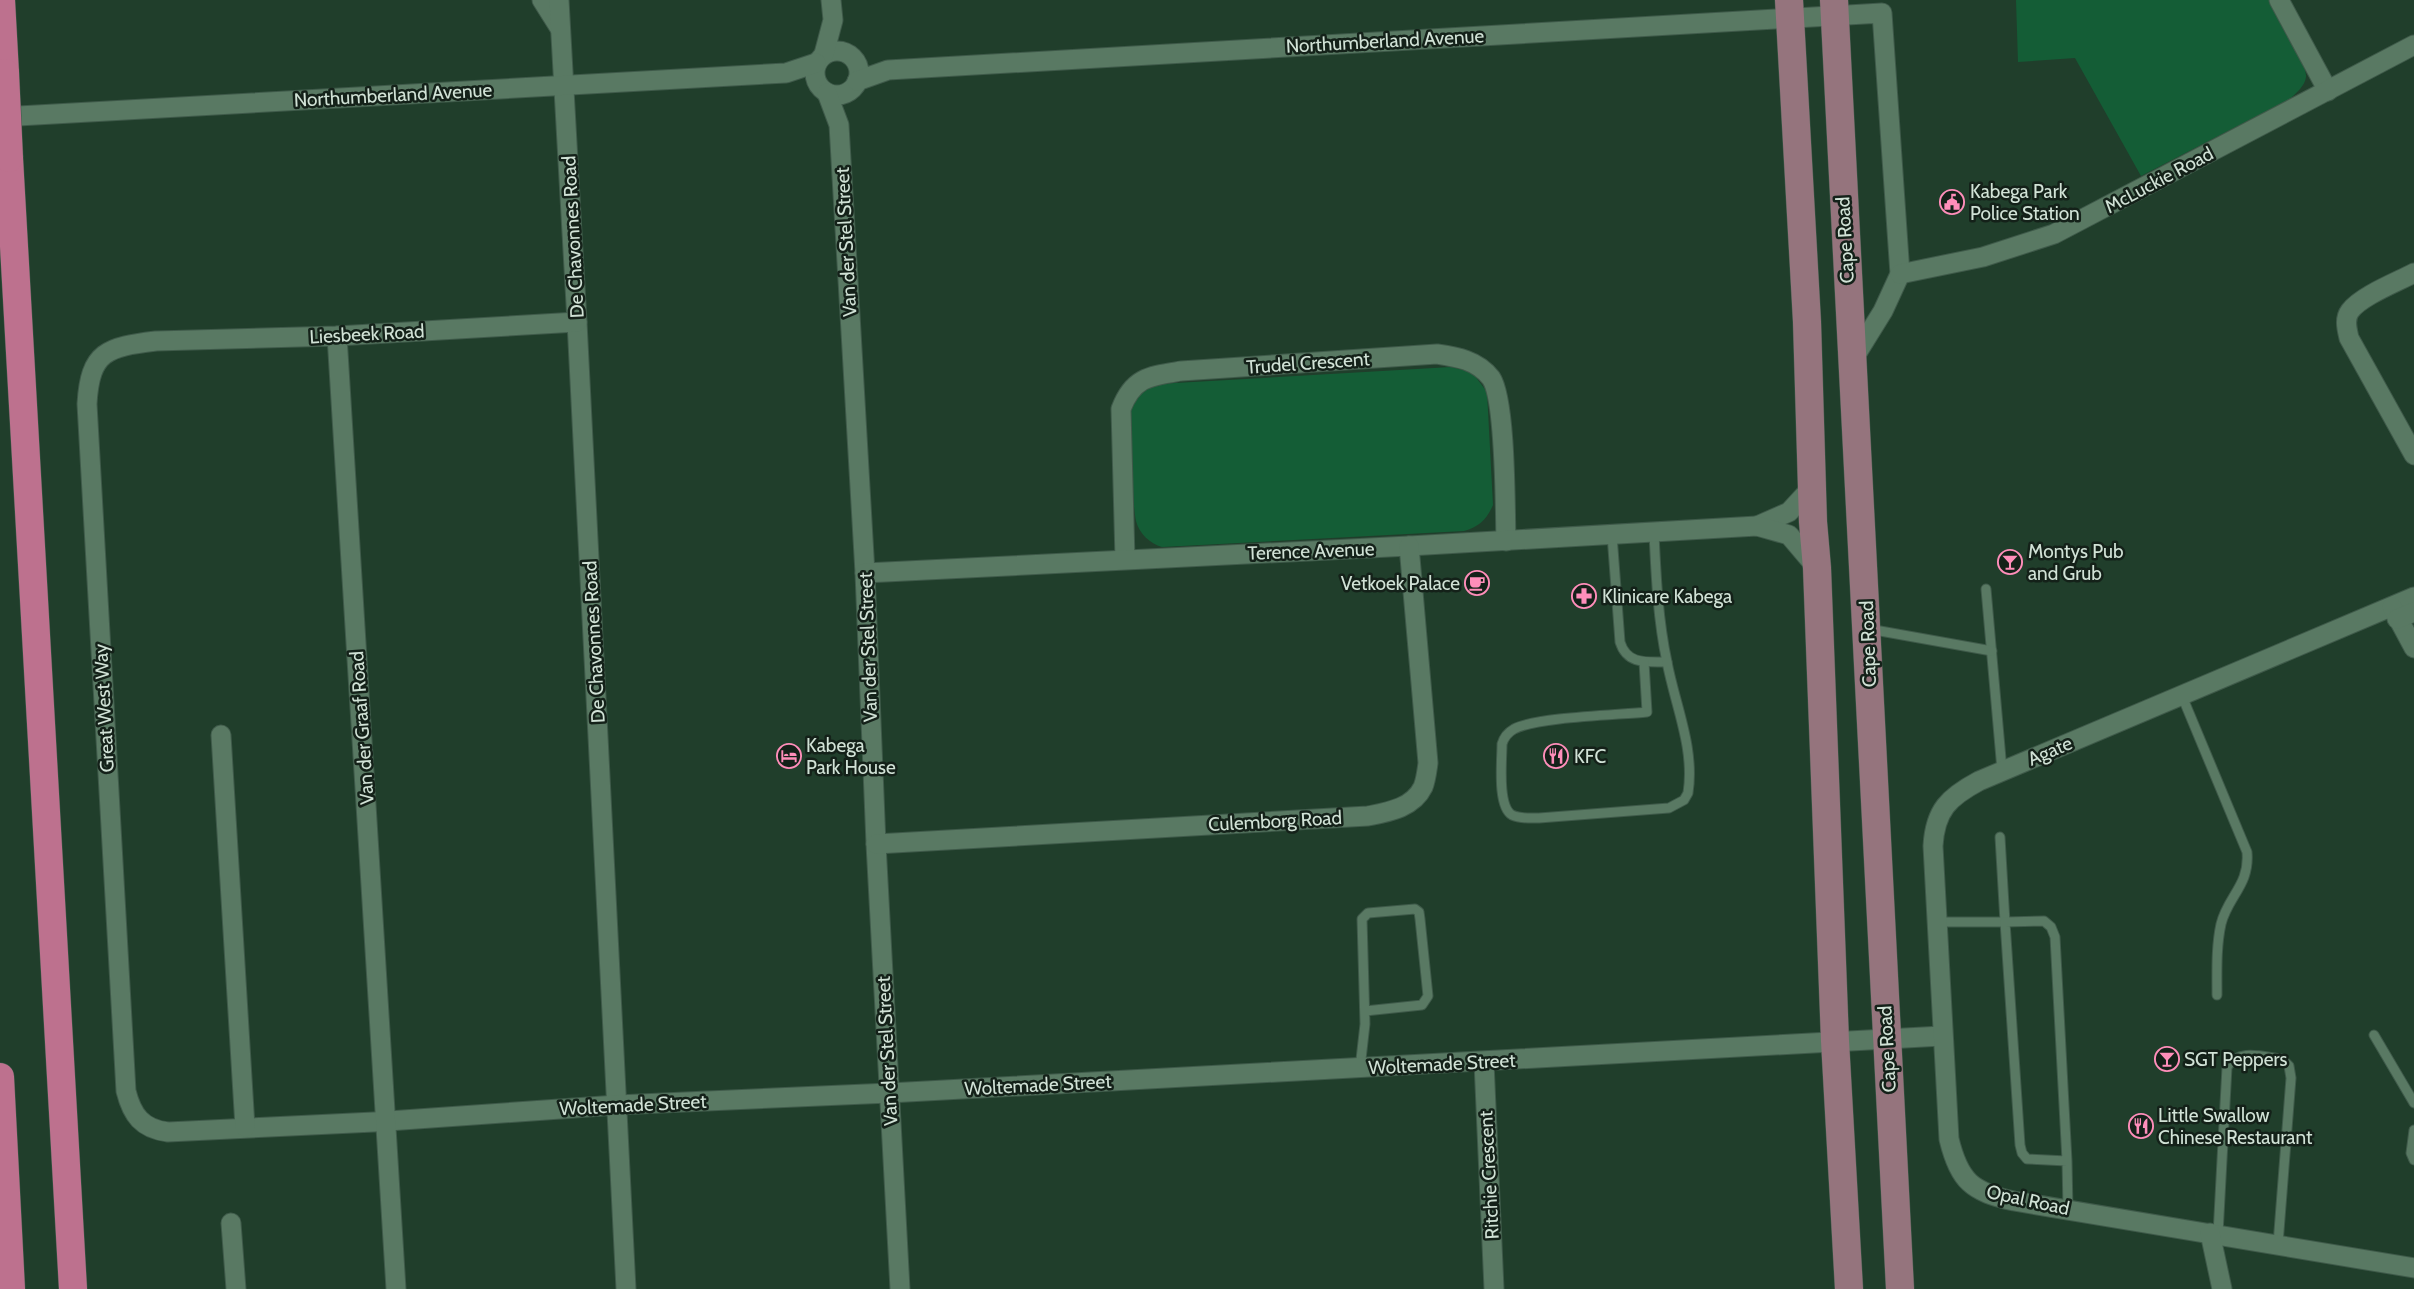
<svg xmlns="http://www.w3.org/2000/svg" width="2414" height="1289" font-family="Cabin,sans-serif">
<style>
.green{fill:#145d36}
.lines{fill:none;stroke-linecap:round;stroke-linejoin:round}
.lane-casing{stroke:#3f5a4a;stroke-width:11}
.street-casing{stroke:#3f5a4a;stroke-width:21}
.primary-casing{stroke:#3f5a4a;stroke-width:29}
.highway-casing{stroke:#3f5a4a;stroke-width:29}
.lane{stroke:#597963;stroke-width:9}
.street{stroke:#597963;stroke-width:19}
.primary{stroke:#95747d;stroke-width:28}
.highway{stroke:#bd718e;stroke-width:28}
.highway-bridge-casing{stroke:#3f5a4a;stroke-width:29;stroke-linecap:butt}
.highway-bridge{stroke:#bd718e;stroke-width:28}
.labels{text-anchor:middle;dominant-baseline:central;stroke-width:5;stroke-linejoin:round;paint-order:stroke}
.street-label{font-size:19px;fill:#d1e2d6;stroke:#142119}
.poi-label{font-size:19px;fill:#d1e2d6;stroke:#142119;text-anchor:start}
</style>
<rect width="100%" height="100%" fill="#203e2b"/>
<g class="green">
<path d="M 2016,0 L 2270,0 C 2277,14 2308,65 2306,77 C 2305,86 2296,93 2290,99 L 2141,176 L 2075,58 L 2018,62 Z"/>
<path d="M 1451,367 L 1472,372 L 1487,392 L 1493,505 C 1487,519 1479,527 1464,531 L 1162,547 C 1150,544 1139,533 1136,521 C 1133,509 1127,416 1131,408 C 1137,395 1144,388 1158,384 Z"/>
</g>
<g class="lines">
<defs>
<g id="lane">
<path d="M 1612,535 L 1620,642 C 1627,665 1647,662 1667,662"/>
<path d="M 1986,589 L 2002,770"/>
<path d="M 1869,629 L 1992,651"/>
<path d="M 1644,662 L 1647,712 C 1617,715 1537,717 1514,729 C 1507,733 1504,737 1502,744 C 1502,760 1497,806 1512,815 C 1520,819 1530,818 1539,818 L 1669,808 L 1684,800 L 1688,793 C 1695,748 1675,705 1667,662 C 1658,620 1656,576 1654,533"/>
<path d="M 2182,696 L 2247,852 C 2250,885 2228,896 2221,924 C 2216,947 2217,971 2217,995"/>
<path d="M 1936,922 L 2005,922 L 2000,837"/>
<path d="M 2374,1035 L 2414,1103"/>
<path d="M 1360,1068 L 1365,1024 L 1362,919 L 1368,913 L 1415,909 L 1419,912 L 1420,919 L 1428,996 L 1422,1005 L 1365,1011"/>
<path d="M 2414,1130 L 2411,1153 L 2414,1160"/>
<path d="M 2067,1161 L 2055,937 L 2051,927 L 2044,921 L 2005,922 L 2020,1145 L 2022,1153 L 2027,1159 L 2067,1161 L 2068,1210"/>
<path d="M 2218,1234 L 2227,1067 C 2239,1048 2263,1057 2282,1059 L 2289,1066 L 2291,1078 L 2278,1244"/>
</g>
<g id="street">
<path d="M 542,0 L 559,27"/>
<path d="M 559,0 L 577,322 L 626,1289"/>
<path d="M 2279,0 L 2328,91"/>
<circle cx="837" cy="73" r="22"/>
<path d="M 824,54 L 833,20 L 831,0"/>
<path d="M 857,81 L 888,70 L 1882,13 L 1900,274 L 1883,311 L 1852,361"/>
<path d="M 827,93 L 839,125 L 865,573 L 876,844 L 900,1289"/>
<path d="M 0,117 L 786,73 L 816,63"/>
<path d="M 2414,273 C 2397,282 2361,296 2350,311 C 2344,319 2347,329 2349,338 L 2414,455"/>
<path d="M 1900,274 L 1983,257 L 2054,234 L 2414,45"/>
<path d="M 577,322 L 337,336 L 156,341 C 107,347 90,351 87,404 L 126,1091 C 132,1115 142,1129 168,1132 L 374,1122 L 617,1105 L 889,1093 L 1942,1036"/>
<path d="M 337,336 L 396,1289"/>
<path d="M 1757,526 L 1789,512 L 1812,487"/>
<path d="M 1125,559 L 1121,409 C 1133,377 1150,376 1181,371 L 1437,354 C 1457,357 1477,360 1491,378 C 1506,400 1505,509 1506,541"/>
<path d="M 865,573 L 1409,546 L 1757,526 L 1789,535 L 1817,568"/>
<path d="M 2414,597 L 1979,781 C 1949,797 1935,810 1933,846 L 1949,1139 C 1959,1181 1972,1192 2014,1201 L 2414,1268"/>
<path d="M 2392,607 L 2414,648"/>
<path d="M 2397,619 L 2414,612"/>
<path d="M 221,735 L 245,1127"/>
<path d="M 876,844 L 1368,816 C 1388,812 1413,808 1423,787 C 1426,780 1427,770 1428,763 L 1409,546"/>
<path d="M 1484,1062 L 1494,1289"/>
<path d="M 231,1223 L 236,1289"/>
<path d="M 2210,1233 L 2222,1289"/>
</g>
<g id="primary">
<path d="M 1789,0 L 1807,322 L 1813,522 L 1817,568 L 1835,1041 L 1849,1289"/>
<path d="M 1834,0 L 1900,1289"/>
</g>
<g id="highway">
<path d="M 1,0 L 5,73"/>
<path d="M 9,158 L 73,1289"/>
<path d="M 0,1077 L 11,1289"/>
</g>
</defs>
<use href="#lane" class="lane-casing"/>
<use href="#street" class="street-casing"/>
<use href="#primary" class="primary-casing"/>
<use href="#highway" class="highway-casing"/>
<use href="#lane" class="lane"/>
<use href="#street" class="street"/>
<use href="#primary" class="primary"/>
<use href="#highway" class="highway"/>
<defs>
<path id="highway-bridge" d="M 5,73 L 9,158"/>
</defs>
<use href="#highway-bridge" class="highway-bridge-casing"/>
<use href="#highway-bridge" class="highway-bridge"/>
</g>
<defs>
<symbol id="civic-ring" viewBox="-11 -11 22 22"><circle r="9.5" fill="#142119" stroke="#ff8eba" stroke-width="1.5"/><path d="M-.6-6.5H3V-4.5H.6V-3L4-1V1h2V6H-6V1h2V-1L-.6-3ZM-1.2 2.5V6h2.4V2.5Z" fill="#ff8eba"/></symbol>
<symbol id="bar-ring" viewBox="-11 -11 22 22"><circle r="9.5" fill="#142119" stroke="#ff8eba" stroke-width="1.5"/><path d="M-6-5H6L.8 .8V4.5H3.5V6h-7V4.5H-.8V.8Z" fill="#ff8eba"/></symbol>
<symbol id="cafe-ring" viewBox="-11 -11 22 22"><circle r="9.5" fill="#142119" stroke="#ff8eba" stroke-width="1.5"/><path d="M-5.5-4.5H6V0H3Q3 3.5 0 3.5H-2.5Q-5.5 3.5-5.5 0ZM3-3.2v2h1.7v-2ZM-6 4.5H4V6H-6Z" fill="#ff8eba"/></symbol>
<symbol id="pharmacy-ring" viewBox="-11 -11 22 22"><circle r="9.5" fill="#142119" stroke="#ff8eba" stroke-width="1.5"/><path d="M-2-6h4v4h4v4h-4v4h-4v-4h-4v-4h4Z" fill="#ff8eba"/></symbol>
<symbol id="hotel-ring" viewBox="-11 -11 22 22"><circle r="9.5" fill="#142119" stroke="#ff8eba" stroke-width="1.5"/><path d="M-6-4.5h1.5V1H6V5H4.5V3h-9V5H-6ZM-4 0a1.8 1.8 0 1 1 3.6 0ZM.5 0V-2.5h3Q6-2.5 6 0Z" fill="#ff8eba"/></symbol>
<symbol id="restaurant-ring" viewBox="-11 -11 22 22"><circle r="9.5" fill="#142119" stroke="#ff8eba" stroke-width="1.5"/><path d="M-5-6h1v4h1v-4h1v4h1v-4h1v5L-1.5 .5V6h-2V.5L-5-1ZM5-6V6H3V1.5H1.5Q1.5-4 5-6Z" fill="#ff8eba"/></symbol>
</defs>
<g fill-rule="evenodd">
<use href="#civic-ring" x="1938" y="188" width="28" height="28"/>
<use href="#bar-ring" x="1996" y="548" width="28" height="28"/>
<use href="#cafe-ring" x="1463" y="569" width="28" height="28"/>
<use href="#pharmacy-ring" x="1570" y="582" width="28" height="28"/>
<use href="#hotel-ring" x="775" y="742" width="28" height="28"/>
<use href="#restaurant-ring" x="1542" y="742" width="28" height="28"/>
<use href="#bar-ring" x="2153" y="1045" width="28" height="28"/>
<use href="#restaurant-ring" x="2127" y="1112" width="28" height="28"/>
</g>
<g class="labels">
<g class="street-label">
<text transform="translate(1385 41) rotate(-3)">Northumberland Avenue</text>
<text transform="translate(393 95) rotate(-3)">Northumberland Avenue</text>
<text transform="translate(2159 180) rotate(-28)">McLuckie Road</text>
<text transform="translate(573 237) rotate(-93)">De Chavonnes Road</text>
<text transform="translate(1845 240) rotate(-93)">Cape Road</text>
<text transform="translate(846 242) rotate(-93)">Van der Stel Street</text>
<text transform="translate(367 334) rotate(-3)">Liesbeek Road</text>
<text transform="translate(1308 363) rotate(-4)">Trudel Crescent</text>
<text transform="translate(1311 551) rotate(-2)">Terence Avenue</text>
<text transform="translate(594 642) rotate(-93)">De Chavonnes Road</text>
<text transform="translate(1868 644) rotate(-92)">Cape Road</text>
<text transform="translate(868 647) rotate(-92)">Van der Stel Street</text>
<text transform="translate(104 708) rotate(-93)">Great West Way</text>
<text transform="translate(362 728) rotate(-94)">Van der Graaf Road</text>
<text transform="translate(2050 751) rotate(-23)">Agate</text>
<text transform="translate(1275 821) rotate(-3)">Culemborg Road</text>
<text transform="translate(1887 1049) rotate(-93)">Cape Road</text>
<text transform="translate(887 1051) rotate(-93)">Van der Stel Street</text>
<text transform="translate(1442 1064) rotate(-3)">Woltemade Street</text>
<text transform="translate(1038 1085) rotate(-3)">Woltemade Street</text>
<text transform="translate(633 1105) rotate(-3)">Woltemade Street</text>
<text transform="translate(1489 1175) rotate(-93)">Ritchie Crescent</text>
<text transform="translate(2028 1200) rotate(12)">Opal Road</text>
</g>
<g class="poi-label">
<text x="1970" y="191">Kabega Park<tspan x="1970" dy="22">Police Station</tspan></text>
<text x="2028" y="551">Montys Pub<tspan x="2028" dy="22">and Grub</tspan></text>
<text x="1460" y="583" text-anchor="end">Vetkoek Palace</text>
<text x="1602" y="596">Klinicare Kabega</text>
<text x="806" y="745">Kabega<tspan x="806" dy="22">Park House</tspan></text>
<text x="1574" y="756">KFC</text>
<text x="2184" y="1059">SGT Peppers</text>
<text x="2158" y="1115">Little Swallow<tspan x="2158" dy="22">Chinese Restaurant</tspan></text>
</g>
</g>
</svg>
